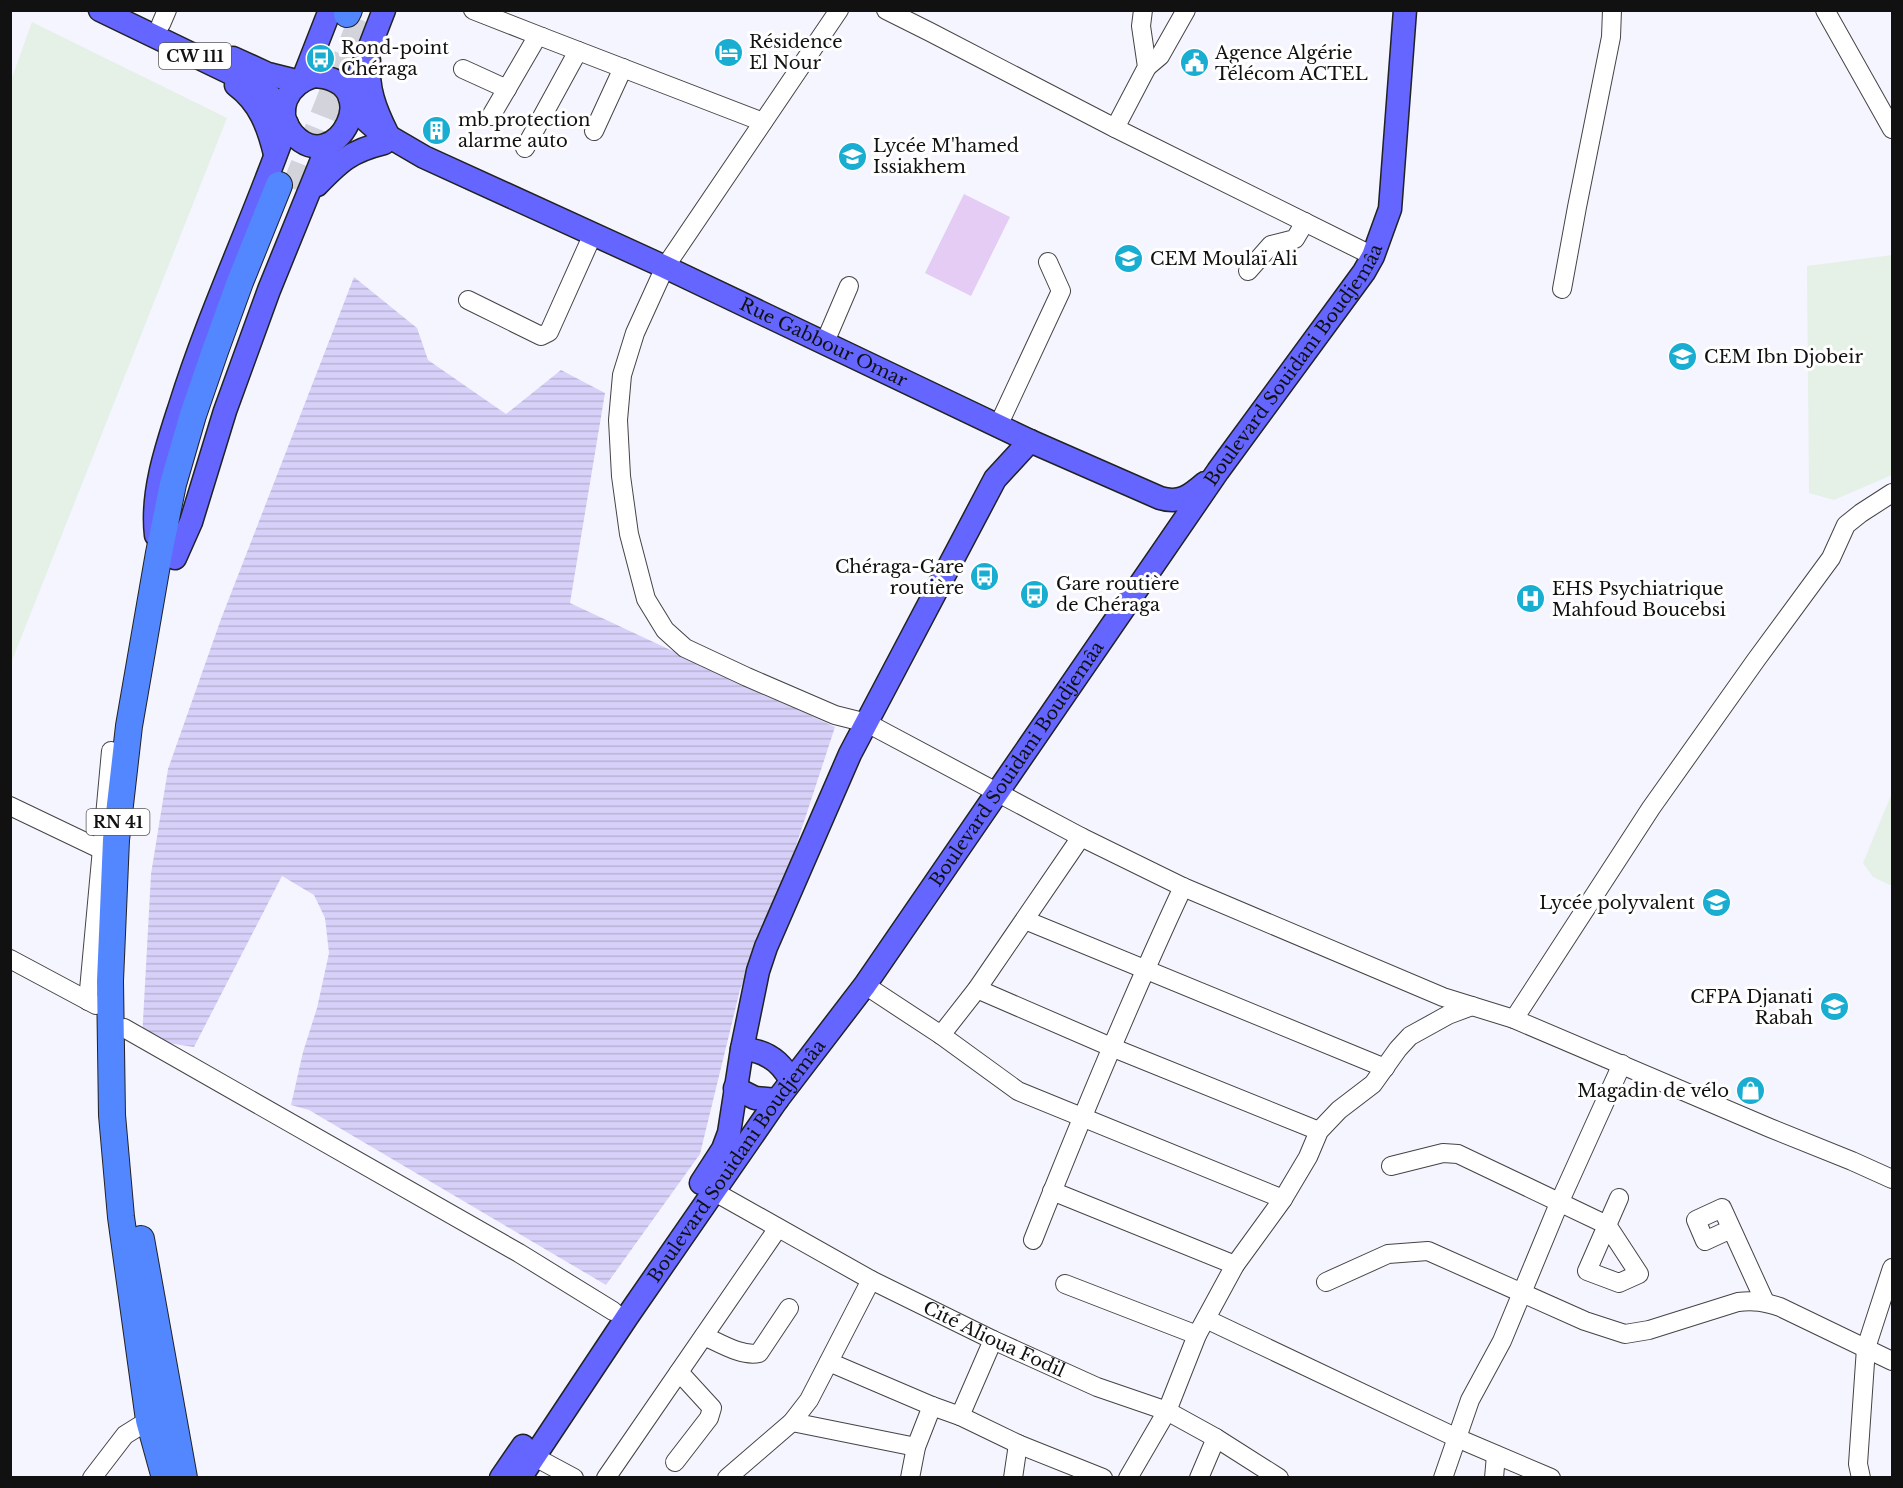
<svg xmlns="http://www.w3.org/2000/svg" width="1903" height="1488" font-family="'Libre Baskerville',serif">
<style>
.industrial{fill:#e5f0e6}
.farmland{fill:url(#farmland-rules)}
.pitch{fill:#e4ccf5}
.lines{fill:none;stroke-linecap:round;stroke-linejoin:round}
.highway-tunnel{stroke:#d3d3db;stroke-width:26;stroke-dasharray:26 13;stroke-linecap:butt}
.minor-casing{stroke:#444;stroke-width:20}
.major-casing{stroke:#222;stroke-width:25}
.highway-casing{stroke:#222;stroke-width:28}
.minor{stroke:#fff;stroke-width:18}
.major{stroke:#6566ff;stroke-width:22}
.highway{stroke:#5387ff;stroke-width:26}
.labels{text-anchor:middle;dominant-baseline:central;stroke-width:6;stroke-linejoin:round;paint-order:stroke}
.shield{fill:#fff;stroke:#585858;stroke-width:1.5}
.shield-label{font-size:16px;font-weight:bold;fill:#111}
.poi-label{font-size:18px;fill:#111;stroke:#fff;text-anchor:start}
.street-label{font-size:18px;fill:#111;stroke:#fff}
</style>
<defs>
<pattern id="farmland-rules" width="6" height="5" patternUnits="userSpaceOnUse" patternTransform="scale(1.5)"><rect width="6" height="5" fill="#d7d1f9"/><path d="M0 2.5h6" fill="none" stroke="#b8b2d4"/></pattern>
</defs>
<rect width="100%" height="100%" fill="#f5f5ff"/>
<g class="industrial">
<path d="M 32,22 L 227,118 L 11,663 L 10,83 Z"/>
<path d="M 1892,255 L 1892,475 L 1834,500 L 1809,493 L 1807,266 Z"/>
<path d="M 1892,793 L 1892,886 L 1873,877 L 1863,863 Z"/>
</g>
<path class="farmland" d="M 354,277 L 417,328 L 428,360 L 506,414 L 561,370 L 605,393 L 570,603 L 835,727 L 795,849 L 740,990 L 700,1154 L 606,1285 L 309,1110 L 291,1105 L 303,1052 L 317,1008 L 329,953 L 325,918 L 314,895 L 282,876 L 194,1047 L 142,1039 L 151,874 L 168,769 L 221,619 Z"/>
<path class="pitch" d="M 964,194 L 1010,217 L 971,296 L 925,273 Z"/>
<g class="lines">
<path class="highway-tunnel" d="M 294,189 L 364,13"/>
<defs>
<g id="minor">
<path d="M 473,10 L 542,37"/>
<path d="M 839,10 L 665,267 L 635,333 L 622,375 L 618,420 L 621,476 L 629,534 L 646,599 L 665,630 L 685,648 L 747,677 L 835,715 L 867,723 L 1081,837 L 1183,887 L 1443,997 L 1514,1019 L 1770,1128 L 1852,1161 L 1892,1179"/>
<path d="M 886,10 L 930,32 L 1115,128 L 1373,256"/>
<path d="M 1825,10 L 1892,129"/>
<path d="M 161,24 L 167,10"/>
<path d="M 1147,67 L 1160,56 L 1186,10"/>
<path d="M 463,69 L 507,89"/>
<path d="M 491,116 L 537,37 L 542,37 L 763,122"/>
<path d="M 1115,128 L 1147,67 L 1141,26 L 1143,10"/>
<path d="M 594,131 L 623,68"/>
<path d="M 525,148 L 578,51"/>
<path d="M 1248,271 L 1271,245 L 1295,239 L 1305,222"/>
<path d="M 1562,289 L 1577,207 L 1611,37 L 1612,10"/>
<path d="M 468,300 L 541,336 L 549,332 L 593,234"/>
<path d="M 825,342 L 849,286"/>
<path d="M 998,426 L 1061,291 L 1048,262"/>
<path d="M 10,806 L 102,850"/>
<path d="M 1025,920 L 1385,1068"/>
<path d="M 10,959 L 96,1005"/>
<path d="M 865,985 L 941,1035 L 1018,1091 L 1283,1199"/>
<path d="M 977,989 L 1111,1047 L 1319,1131"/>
<path d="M 88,1001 L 111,751"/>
<path d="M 1514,1019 L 1651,808 L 1756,660 L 1831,558 L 1846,525 L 1861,513 L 1892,493"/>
<path d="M 124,1028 L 519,1253 L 613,1311"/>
<path d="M 941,1035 L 977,989 L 1081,837"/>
<path d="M 1391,1166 L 1443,1153 L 1458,1154 L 1607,1225 L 1639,1274 L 1619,1283 L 1587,1271 L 1619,1198"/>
<path id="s1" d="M 713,1191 L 871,1280 L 993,1340 L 1097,1387 L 1167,1411 L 1216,1438 L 1279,1478"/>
<path d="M 1052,1191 L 1235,1265"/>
<path d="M 1731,1229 L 1705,1241 L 1696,1220 L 1722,1208 L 1765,1302"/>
<path d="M 1033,1240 C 1080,1121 1129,1003 1183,887"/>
<path d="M 1326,1282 L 1388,1254 L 1428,1251 L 1585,1321 L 1625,1334 L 1649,1330 L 1738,1302 C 1754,1300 1765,1302 1780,1307 L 1892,1361"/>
<path d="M 1065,1284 L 1197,1335"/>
<path d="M 1206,1319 L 1457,1438 L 1551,1478"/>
<path d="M 704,1336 C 720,1343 742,1357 759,1353 L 789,1308"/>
<path d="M 829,1362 L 932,1406 L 960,1416 L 1018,1444 L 1103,1478"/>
<path d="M 960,1416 L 993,1340"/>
<path d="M 792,1422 L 916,1447"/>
<path d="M 533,1456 L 574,1478"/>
<path d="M 675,1462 L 709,1418 L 712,1408 L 679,1372"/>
<path d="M 92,1478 L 125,1435 L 149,1420"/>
<path d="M 606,1478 L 778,1228"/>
<path d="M 727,1478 L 792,1422 L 809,1400 L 871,1280"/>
<path d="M 910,1478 L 916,1447 L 932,1406"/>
<path d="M 1013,1478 L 1018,1444"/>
<path d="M 1128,1478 L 1167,1411 L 1197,1335 L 1235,1265 L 1283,1199 L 1308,1157 L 1319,1131 L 1339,1110 L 1373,1084 L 1398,1049 L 1410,1036 L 1448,1015 L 1472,1006"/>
<path d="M 1199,1478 L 1216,1438"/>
<path d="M 1443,1478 L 1470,1400 L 1502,1341 L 1560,1201 L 1622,1064"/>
<path d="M 1494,1478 L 1496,1455"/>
<path d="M 1861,1478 L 1858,1464 L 1866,1348 L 1892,1268"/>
</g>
<g id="major">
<path d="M 100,10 L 243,79 L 269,95 L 284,110"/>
<path d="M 233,58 L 268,74 L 300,82"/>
<path d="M 369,61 C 367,88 375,109 387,133"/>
<path d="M 314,76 C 389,80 335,181 293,134 C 273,111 288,84 314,76 Z"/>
<path d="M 303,79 L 330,10"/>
<path d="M 236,85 C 260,103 268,126 275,154"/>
<path d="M 350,98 L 384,10"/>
<path id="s2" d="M 352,100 L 366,120 L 376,129 L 424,157 L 665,267 L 1030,441 L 1160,498 C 1180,504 1190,496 1205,483"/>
<path d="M 317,185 C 340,161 351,151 384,143"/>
<path d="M 156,535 C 151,492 167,446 180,406 C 210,310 254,219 287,124"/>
<path d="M 175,558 L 191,522 L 225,411 L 269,290 L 328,145"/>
<path d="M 742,1049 C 765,1050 781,1061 791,1081"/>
<path d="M 735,1088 L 755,1098 L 777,1100"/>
<path d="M 701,1183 L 723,1149 L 729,1133 L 742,1049 L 758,971 L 766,947 L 850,754 L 995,479 L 1030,441"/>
<path d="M 501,1478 L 523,1446"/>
<path id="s3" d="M 520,1478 L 627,1317 L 777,1100 L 865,985 L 1218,471 L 1364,272 L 1373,256 L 1390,209 L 1405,10"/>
</g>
<g id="highway">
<path d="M 347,14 L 349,10"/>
<path d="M 141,1239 L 184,1478"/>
<path d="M 165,1478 L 149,1420 L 121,1217 L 112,1115 L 110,981 L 116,840 L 129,726 L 159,553 L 173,484 L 193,415 L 215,351 L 240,282 L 279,185"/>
</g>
</defs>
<use href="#minor" class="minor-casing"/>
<use href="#major" class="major-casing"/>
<use href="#highway" class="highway-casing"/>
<use href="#minor" class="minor"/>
<use href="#major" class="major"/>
<use href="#highway" class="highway"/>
</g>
<defs>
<symbol id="hotel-disc" viewBox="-11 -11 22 22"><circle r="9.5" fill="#19aed1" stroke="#fff"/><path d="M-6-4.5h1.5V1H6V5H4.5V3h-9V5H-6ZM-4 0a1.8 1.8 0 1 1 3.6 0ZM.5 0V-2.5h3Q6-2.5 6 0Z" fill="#fff"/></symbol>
<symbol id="bus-disc" viewBox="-11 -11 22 22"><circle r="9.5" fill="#19aed1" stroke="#fff"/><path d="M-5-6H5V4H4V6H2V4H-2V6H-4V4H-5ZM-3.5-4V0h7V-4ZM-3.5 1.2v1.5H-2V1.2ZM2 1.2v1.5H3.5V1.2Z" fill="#fff"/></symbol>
<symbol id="civic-disc" viewBox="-11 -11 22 22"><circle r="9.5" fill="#19aed1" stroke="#fff"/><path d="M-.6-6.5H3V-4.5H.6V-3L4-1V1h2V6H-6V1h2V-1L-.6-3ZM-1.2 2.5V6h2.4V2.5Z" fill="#fff"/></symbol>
<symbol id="building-disc" viewBox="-11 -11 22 22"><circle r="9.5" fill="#19aed1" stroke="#fff"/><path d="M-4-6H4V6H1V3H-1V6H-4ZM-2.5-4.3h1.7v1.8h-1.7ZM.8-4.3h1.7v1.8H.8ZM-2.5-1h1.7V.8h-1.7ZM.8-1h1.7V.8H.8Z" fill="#fff"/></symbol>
<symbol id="school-disc" viewBox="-11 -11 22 22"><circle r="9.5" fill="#19aed1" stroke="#fff"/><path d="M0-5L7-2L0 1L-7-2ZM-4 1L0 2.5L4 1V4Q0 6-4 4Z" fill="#fff"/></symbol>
<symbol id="hospital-disc" viewBox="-11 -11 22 22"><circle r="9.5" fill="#19aed1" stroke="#fff"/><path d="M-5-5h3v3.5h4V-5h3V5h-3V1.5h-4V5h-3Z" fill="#fff"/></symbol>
<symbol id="university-disc" viewBox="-11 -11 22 22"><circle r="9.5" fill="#19aed1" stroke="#fff"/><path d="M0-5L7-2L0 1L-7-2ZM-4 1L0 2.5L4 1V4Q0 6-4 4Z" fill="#fff"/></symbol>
<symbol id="shop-disc" viewBox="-11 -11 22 22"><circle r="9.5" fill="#19aed1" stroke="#fff"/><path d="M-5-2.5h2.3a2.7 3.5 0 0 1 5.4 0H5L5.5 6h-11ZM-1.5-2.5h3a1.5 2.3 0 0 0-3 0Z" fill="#fff"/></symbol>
</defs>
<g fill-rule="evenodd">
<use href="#hotel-disc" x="712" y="36" width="33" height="33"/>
<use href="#bus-disc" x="304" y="42" width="33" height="33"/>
<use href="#civic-disc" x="1178" y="46" width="33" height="33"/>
<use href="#building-disc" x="420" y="114" width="33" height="33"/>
<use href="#school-disc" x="836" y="140" width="33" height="33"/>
<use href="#school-disc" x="1112" y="242" width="33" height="33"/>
<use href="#school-disc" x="1666" y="340" width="33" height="33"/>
<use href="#bus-disc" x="968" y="560" width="33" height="33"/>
<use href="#bus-disc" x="1018" y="578" width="33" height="33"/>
<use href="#hospital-disc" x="1514" y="582" width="33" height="33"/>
<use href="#school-disc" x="1700" y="886" width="33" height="33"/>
<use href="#university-disc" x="1818" y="990" width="33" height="33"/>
<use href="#shop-disc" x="1734" y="1074" width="33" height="33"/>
</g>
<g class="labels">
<g class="shield">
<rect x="159" y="43" width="72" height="26" rx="4.5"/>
<rect x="86.5" y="809" width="63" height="26" rx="4.5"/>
</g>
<g class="shield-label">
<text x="195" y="56">CW 111</text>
<text x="118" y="822">RN 41</text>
</g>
<g class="poi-label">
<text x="749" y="42">Résidence<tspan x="749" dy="21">El Nour</tspan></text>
<text x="341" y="48">Rond-point<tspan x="341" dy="21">Chéraga</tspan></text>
<text x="1215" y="53">Agence Algérie<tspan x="1215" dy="21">Télécom ACTEL</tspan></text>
<text x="458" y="120">mb protection<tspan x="458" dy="21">alarme auto</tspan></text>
<text x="873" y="146">Lycée M'hamed<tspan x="873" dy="21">Issiakhem</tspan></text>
<text x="1150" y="259">CEM Moulaï Ali</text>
<text x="1704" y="357">CEM Ibn Djobeir</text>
<text x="964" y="567" text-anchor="end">Chéraga-Gare<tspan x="964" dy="21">routière</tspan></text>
<text x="1056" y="584">Gare routière<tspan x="1056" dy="21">de Chéraga</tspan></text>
<text x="1552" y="589">EHS Psychiatrique<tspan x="1552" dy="21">Mahfoud Boucebsi</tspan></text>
<text x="1695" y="903" text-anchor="end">Lycée polyvalent</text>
<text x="1813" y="997" text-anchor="end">CFPA Djanati<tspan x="1813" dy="21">Rabah</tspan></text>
<text x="1729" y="1091" text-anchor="end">Magadin de vélo</text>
</g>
<g class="street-label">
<text stroke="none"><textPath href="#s2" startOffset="534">Rue Gabbour Omar</textPath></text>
<text stroke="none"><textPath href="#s3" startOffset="1356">Boulevard Souidani Boudjemâa</textPath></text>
<text stroke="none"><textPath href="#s3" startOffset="870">Boulevard Souidani Boudjemâa</textPath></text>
<text stroke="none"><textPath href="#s3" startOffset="384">Boulevard Souidani Boudjemâa</textPath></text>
<text stroke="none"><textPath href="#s1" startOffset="318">Cité Alioua Fodil</textPath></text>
</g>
</g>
<rect width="1903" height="1488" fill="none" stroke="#111111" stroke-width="24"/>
</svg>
